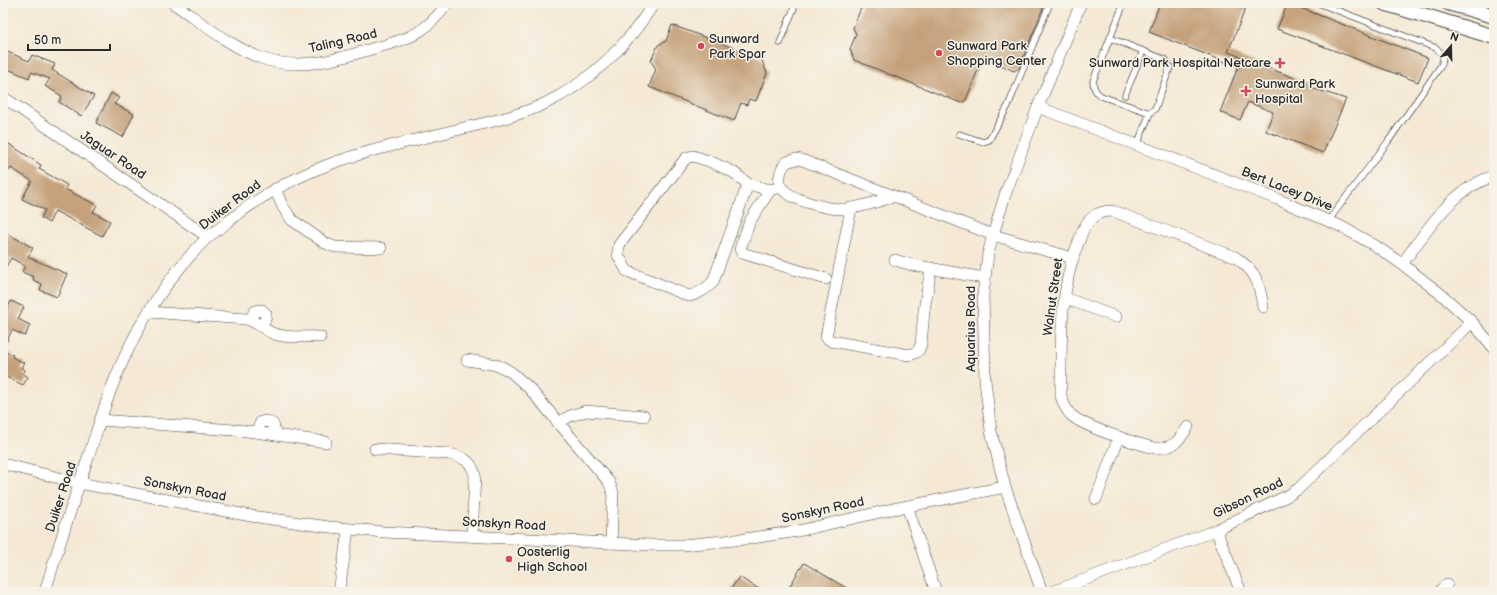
<svg xmlns="http://www.w3.org/2000/svg" width="1497" height="595" font-family="'Balsamiq Sans',sans-serif">
<style>
.building{fill:#c5a27b}
.lines{fill:none;stroke-linecap:round;stroke-linejoin:round}
.service-casing{stroke:#494844;stroke-width:7}
.minor-casing{stroke:#494844;stroke-width:12}
.tertiary-casing{stroke:#494844;stroke-width:16}
.service{stroke:#fff;stroke-width:5.5}
.minor{stroke:#fff;stroke-width:11}
.tertiary{stroke:#fff;stroke-width:14}
.poi-dot{fill:#d1495b;stroke:#f7f3e8;stroke-width:1.5}
.labels{text-anchor:middle;dominant-baseline:central;stroke-width:3;stroke-linejoin:round;paint-order:stroke}
.poi-label{font-size:13px;fill:#2b2b2b;stroke:#f7f3e8;text-anchor:start}
.street-label{font-size:13px;fill:#2b2b2b;stroke:#f7f3e8}
</style>
<rect width="100%" height="100%" fill="#f7f3e8"/>
<filter id="ink" filterUnits="userSpaceOnUse"><feTurbulence type="fractalNoise" baseFrequency=".025" numOctaves="2"/><feDisplacementMap in="SourceGraphic" scale="8" xChannelSelector="R" yChannelSelector="G"/><feConvolveMatrix kernelMatrix="1 2 1 2 8 2 1 2 1" color-interpolation-filters="sRGB"/></filter>
<filter id="wash" filterUnits="userSpaceOnUse"><feTurbulence type="fractalNoise" baseFrequency=".012" numOctaves="4" result="noise"/><feDisplacementMap in="SourceGraphic" scale="16" xChannelSelector="R" yChannelSelector="G"/><feGaussianBlur stdDeviation="0.9" result="paint"/><feColorMatrix in="noise" values="0 0 0 0 0 0 0 0 0 0 0 0 0 0 0 0 0 1.4 0 .05"/><feComposite in="paint" operator="in"/></filter>
<g filter="url(#wash)">
<rect width="100%" height="100%" fill="#f5e9d5"/>
<g id="blocks">
<g class="building">
<path d="M 863,3 L 1045,3 L 1019,68 L 1014,71 L 983,57 L 966,100 L 961,103 L 854,60 L 850,49 L 856,34 L 853,28 Z"/>
<path d="M 1160,3 L 1236,3 L 1246,7 L 1228,52 L 1307,83 L 1306,86 L 1346,99 L 1323,153 L 1266,131 L 1273,112 L 1248,102 L 1240,120 L 1220,112 L 1238,67 L 1149,32 Z"/>
<path d="M 1288,3 L 1428,58 L 1418,82 L 1277,29 Z"/>
<path d="M 672,25 L 761,58 L 767,73 L 756,101 L 749,99 L 747,105 L 741,103 L 734,121 L 649,87 L 656,69 L 651,61 L 658,45 L 666,41 Z"/>
<path d="M 3,50 L 29,61 L 32,55 L 55,64 L 52,70 L 94,96 L 81,116 L 59,102 L 62,96 L 45,86 L 50,79 L 31,72 L 29,78 L 3,67 Z"/>
<path d="M 111,93 L 119,98 L 114,104 L 134,114 L 123,137 L 96,123 Z"/>
<path d="M 3,140 L 41,165 L 39,169 L 67,185 L 65,189 L 97,205 L 93,212 L 110,221 L 102,236 L 55,211 L 49,223 L 41,218 L 45,210 L 22,199 L 32,181 L 11,168 L 3,178 Z"/>
<path d="M 3,231 L 33,248 L 28,257 L 67,274 L 57,297 L 40,290 L 42,284 L 33,280 L 34,277 L 22,272 L 25,266 L 11,258 L 3,272 Z"/>
<path d="M 11,301 L 24,307 L 18,319 L 30,325 L 25,336 L 12,330 L 3,349 L 3,318 Z"/>
<path d="M 3,351 L 13,355 L 12,357 L 24,363 L 21,368 L 25,370 L 23,374 L 28,377 L 23,385 L 4,376 L 3,378 Z"/>
<path d="M 804,563 L 853,592 L 786,592 Z"/>
<path d="M 739,577 L 764,592 L 729,592 Z"/>
</g>
</g>
</g>
<g filter="url(#ink)">
<use href="#blocks" fill-opacity="0" stroke="#494844" stroke-width="1"/>
<g class="lines">
<defs>
<g id="service">
<path d="M 1124,3 L 1093,81 C 1094,89 1095,92 1101,96 L 1150,113"/>
<path d="M 1318,3 L 1436,48 L 1443,55 L 1442,64 L 1387,143 L 1328,221"/>
<path d="M 1110,38 L 1166,60 L 1170,67 L 1155,109 L 1150,113 L 1137,145"/>
<path d="M 780,43 L 796,3"/>
<path d="M 1125,95 L 1143,51"/>
<path d="M 959,134 L 983,142 L 989,140 L 1008,106 L 1050,3"/>
</g>
<g id="minor">
<path d="M 173,3 C 201,22 229,46 261,58 C 298,72 339,59 375,48 C 388,44 403,41 415,34 C 428,27 439,15 448,3"/>
<path d="M 3,97 L 208,237"/>
<path d="M 1038,107 L 1277,199 L 1340,226 L 1374,245 L 1402,264 L 1442,295 L 1472,322 L 1494,348"/>
<path d="M 748,184 L 713,282 C 706,289 699,294 689,296 L 627,271 L 618,255 L 619,245 L 686,158 L 693,156 L 709,161 L 733,172 L 748,184 L 770,190 L 781,187"/>
<path d="M 275,189 L 283,207 L 292,220 L 325,243 L 335,247 L 381,248"/>
<path d="M 770,190 L 750,221 L 740,249 L 742,253 L 826,279"/>
<path d="M 893,197 C 878,201 861,208 845,209 C 830,210 789,200 781,187 C 779,184 779,179 780,175 C 781,170 783,165 787,162 L 796,159 L 802,160 L 993,235 L 1072,258"/>
<path d="M 851,208 L 826,337 L 831,341 L 909,355 L 915,353 L 919,350 L 921,344 L 924,311 L 931,268"/>
<path d="M 895,260 L 912,265 L 984,278"/>
<path d="M 1402,264 C 1427,231 1451,189 1494,176"/>
<path d="M 1065,298 L 1116,317"/>
<path d="M 149,312 L 246,319 C 256,321 263,329 272,333 C 285,339 305,336 320,337"/>
<path d="M 250,320 L 255,311 L 262,310 L 266,314 L 266,317 L 262,327"/>
<path d="M 467,360 L 492,364 L 502,367 L 511,372 L 529,388 L 609,482 L 613,493 L 611,543"/>
<path d="M 100,420 L 247,431 L 326,442"/>
<path d="M 558,423 L 570,416 L 586,411 L 644,416"/>
<path d="M 1188,427 C 1178,442 1173,449 1154,448 C 1135,443 1084,427 1071,415 C 1065,409 1063,403 1061,396 C 1061,344 1059,289 1079,241 C 1082,232 1085,223 1093,217 C 1098,212 1105,211 1113,211 L 1235,257 C 1257,272 1259,282 1263,307"/>
<path d="M 256,432 L 261,422 L 267,421 L 273,424 L 276,435"/>
<path d="M 375,449 L 449,454 C 463,457 471,460 475,475 L 472,536"/>
<path d="M 3,464 L 79,483 L 251,516 L 329,527 L 384,532 L 651,545 L 683,545 L 745,539 L 798,531 L 893,509 L 1005,487"/>
<path d="M 1096,499 L 1119,437"/>
<path d="M 907,506 L 936,592"/>
<path d="M 1216,530 L 1241,592"/>
<path d="M 45,592 C 58,548 72,505 87,461 C 96,434 104,406 115,379 C 136,327 167,277 207,238 C 214,232 222,227 229,221 C 255,200 284,183 315,170 C 360,151 409,142 456,130 C 485,123 516,117 544,104 C 589,83 628,45 654,3"/>
<path d="M 339,592 L 348,530"/>
<path d="M 1042,592 L 1005,487 L 991,431 L 985,380 L 983,295 L 988,254 L 993,235 L 1005,195 L 1038,107 L 1081,3"/>
<path d="M 1052,592 L 1216,530 L 1289,495 L 1298,489 L 1472,322"/>
<path d="M 1439,592 L 1447,584"/>
</g>
<g id="tertiary">
<path d="M 1384,3 L 1494,37"/>
<path d="M 1448,3 L 1494,16"/>
</g>
</defs>
<use href="#service" class="service-casing"/>
<use href="#minor" class="minor-casing"/>
<use href="#tertiary" class="tertiary-casing"/>
<use href="#service" class="service"/>
<use href="#minor" class="minor"/>
<use href="#tertiary" class="tertiary"/>
</g>
</g>
<g class="poi-dot">
<circle cx="701" cy="46" r="4"/>
<circle cx="939" cy="53" r="4"/>
<path d="M1278 57h4v4h4v4h-4v4h-4v-4h-4v-4h4z"/>
<path d="M1244 85h4v4h4v4h-4v4h-4v-4h-4v-4h4z"/>
<circle cx="509" cy="559" r="4"/>
</g>
<g class="labels">
<g class="poi-label">
<text x="709" y="39">Sunward<tspan x="709" dy="15">Park Spar</tspan></text>
<text x="947" y="46">Sunward Park<tspan x="947" dy="15">Shopping Center</tspan></text>
<text x="1271" y="63" text-anchor="end">Sunward Park Hospital Netcare</text>
<text x="1255" y="84">Sunward Park<tspan x="1255" dy="15">Hospital</tspan></text>
<text x="517" y="552">Oosterlig<tspan x="517" dy="15">High School</tspan></text>
</g>
<g class="street-label">
<text transform="translate(343 41) rotate(-13)">Taling Road</text>
<text transform="translate(113 155) rotate(34)">Jaguar Road</text>
<text transform="translate(1287 189) rotate(22)">Bert Lacey Drive</text>
<text transform="translate(230 205) rotate(-37)">Duiker Road</text>
<text transform="translate(1053 297) rotate(-82)">Walnut Street</text>
<text transform="translate(971 329) rotate(-90)">Aquarius Road</text>
<text transform="translate(185 489) rotate(11)">Sonskyn Road</text>
<text transform="translate(61 497) rotate(-72)">Duiker Road</text>
<text transform="translate(1248 498) rotate(-26)">Gibson Road</text>
<text transform="translate(823 510) rotate(-12)">Sonskyn Road</text>
<text transform="translate(504 524) rotate(3)">Sonskyn Road</text>
</g>
</g>
<rect width="1497" height="595" fill="none" stroke="#f7f3e8" stroke-width="16"/>
<g transform="translate(1451 46) rotate(20)" stroke="#f7f3e8" stroke-width="3" paint-order="stroke">
<path d="M0-3L7 15L0 10L-7 15Z" fill="#2b2b2b"/>
<text y="-6" font-size="11" font-weight="bold" text-anchor="middle" fill="#2b2b2b">N</text>
</g>
<path d="M28 44v6h82v-6" fill="none" stroke="#2b2b2b" stroke-width="2"/>
<text x="34" y="44" font-size="12" fill="#2b2b2b" stroke="#f7f3e8" stroke-width="3" paint-order="stroke">50 m</text>
</svg>
